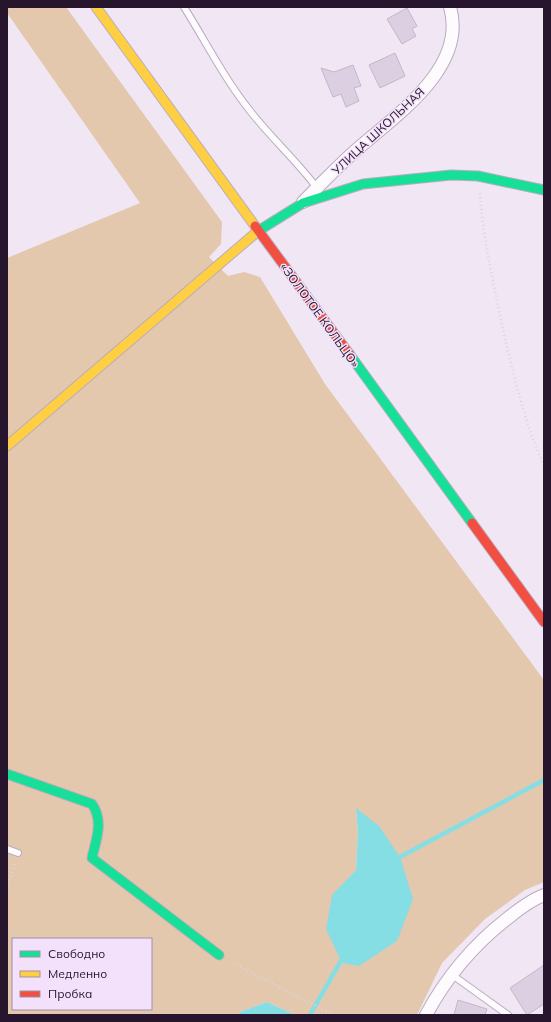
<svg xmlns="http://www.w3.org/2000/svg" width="551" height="1022" font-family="Mulish,sans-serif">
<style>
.green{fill:#e3c8ae;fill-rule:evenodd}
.water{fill:#85dee3}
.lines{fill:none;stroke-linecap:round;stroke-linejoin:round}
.stream{stroke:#85dee3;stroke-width:4.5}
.building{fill:#dccfe2;stroke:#c4b7c9}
.lane-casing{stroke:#b9acbe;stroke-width:8}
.street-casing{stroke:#b9acbe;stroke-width:14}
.fast-casing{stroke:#b9acbe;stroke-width:11}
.slow-casing{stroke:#b9acbe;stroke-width:11}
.jam-casing{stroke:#b9acbe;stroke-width:11}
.path{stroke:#d9d6da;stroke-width:2.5;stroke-dasharray:1 3;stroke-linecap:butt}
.lane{stroke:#fdfbfd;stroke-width:6}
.street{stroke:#fdfbfd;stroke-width:12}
.fast{stroke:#16e098;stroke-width:9}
.slow{stroke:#ffcf43;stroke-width:9}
.jam{stroke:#f24e42;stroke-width:9}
.labels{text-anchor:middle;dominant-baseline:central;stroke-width:3;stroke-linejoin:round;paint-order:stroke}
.street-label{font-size:12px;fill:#27152d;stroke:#f3e0fa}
</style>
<rect width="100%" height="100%" fill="#f0e6f4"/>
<path class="green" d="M 7,7 L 66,7 L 222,222 L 221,244 L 209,257 L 228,276 L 244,272 L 260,277 L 325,384 L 544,680 L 544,882 L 525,890 L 485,919 L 442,963 L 417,1015 L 295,1015 L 267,1002 L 240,1012 L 240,1015 L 7,1015 L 7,258 L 140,203 L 7,13 ZM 356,809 L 397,941 L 333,895 L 356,870 L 358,832 ZM 13,939 L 151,939 L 151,1009 L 13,1009 Z"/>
<g class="water">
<path d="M 356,808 L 379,826 L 400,857 L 413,899 L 397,941 L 359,966 L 342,963 L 326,929 L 332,895 L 356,870 L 358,832 Z"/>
<path d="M 267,1002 L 295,1015 L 240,1015 L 240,1012 Z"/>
</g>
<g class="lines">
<g class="stream">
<path d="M 398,862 L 400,857 L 544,780"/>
<path d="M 310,1015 L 343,957"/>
</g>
</g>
<g class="building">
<path d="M 407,8 L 417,26 L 412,29 L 416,36 L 402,44 L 387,19 Z"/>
<path d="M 395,53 L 405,76 L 380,88 L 369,65 Z"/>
<path d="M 353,65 L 361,86 L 354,88 L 359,101 L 346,107 L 341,94 L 333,97 L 321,68 L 334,72 Z"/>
<path d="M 544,965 L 544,1004 L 527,1015 L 510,988 Z"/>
<path d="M 458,1000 L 487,1009 L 485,1015 L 454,1015 Z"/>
</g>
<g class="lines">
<defs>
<g id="lane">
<path d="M 184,7 C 206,42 225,80 251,112 C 272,139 297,161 317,188"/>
<path d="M 7,849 L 18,853"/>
<path d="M 451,974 L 508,1015"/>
</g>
<g id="street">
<path d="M 303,202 C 320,185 336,168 354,152 C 393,117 468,69 450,7"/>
<path d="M 426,1015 C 447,976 473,945 508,918 C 519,909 531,900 544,895"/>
</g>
<g id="fast">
<path d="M 258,231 L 303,203 L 363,184 L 451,175 L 478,176 L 544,190"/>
<path d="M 350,355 L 472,523"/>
<path d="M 7,774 L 92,804 C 104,821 96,840 92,858 L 219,955"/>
</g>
<g id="slow">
<path d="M 96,7 L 255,226"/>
<path d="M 7,446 L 258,231"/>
</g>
<g id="jam">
<path d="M 255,226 L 350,355"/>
<path d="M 472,523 L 544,622"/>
</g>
</defs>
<use href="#lane" class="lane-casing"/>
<use href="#street" class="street-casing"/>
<use href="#fast" class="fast-casing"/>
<use href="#slow" class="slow-casing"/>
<use href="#jam" class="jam-casing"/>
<g class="path">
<path d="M 480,193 C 483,238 493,281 502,325 C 513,373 524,421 544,466"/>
<path d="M 7,888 L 15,863"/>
<path d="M 233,963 L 333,1015"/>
</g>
<use href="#lane" class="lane"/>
<use href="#street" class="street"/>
<use href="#fast" class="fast"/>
<use href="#slow" class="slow"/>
<use href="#jam" class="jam"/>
</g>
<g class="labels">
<g class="street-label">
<text transform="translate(378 131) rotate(-43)">УЛИЦА ШКОЛЬНАЯ</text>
<text transform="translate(320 315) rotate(54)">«ЗОЛОТОЕ КОЛЬЦО»</text>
</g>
</g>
<rect width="551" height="1022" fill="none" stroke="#27152d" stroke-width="16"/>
<rect x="12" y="938" width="140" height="72" fill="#f3e0fa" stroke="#a18fa8"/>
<rect x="20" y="951" width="20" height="6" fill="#16e098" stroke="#a18fa8"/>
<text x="48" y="958" font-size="12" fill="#27152d">Свободно</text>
<rect x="20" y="971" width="20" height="6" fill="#ffcf43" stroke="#a18fa8"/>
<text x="48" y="978" font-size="12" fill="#27152d">Медленно</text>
<rect x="20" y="991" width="20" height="6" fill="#f24e42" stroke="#a18fa8"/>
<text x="48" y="998" font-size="12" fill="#27152d">Пробка</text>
</svg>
